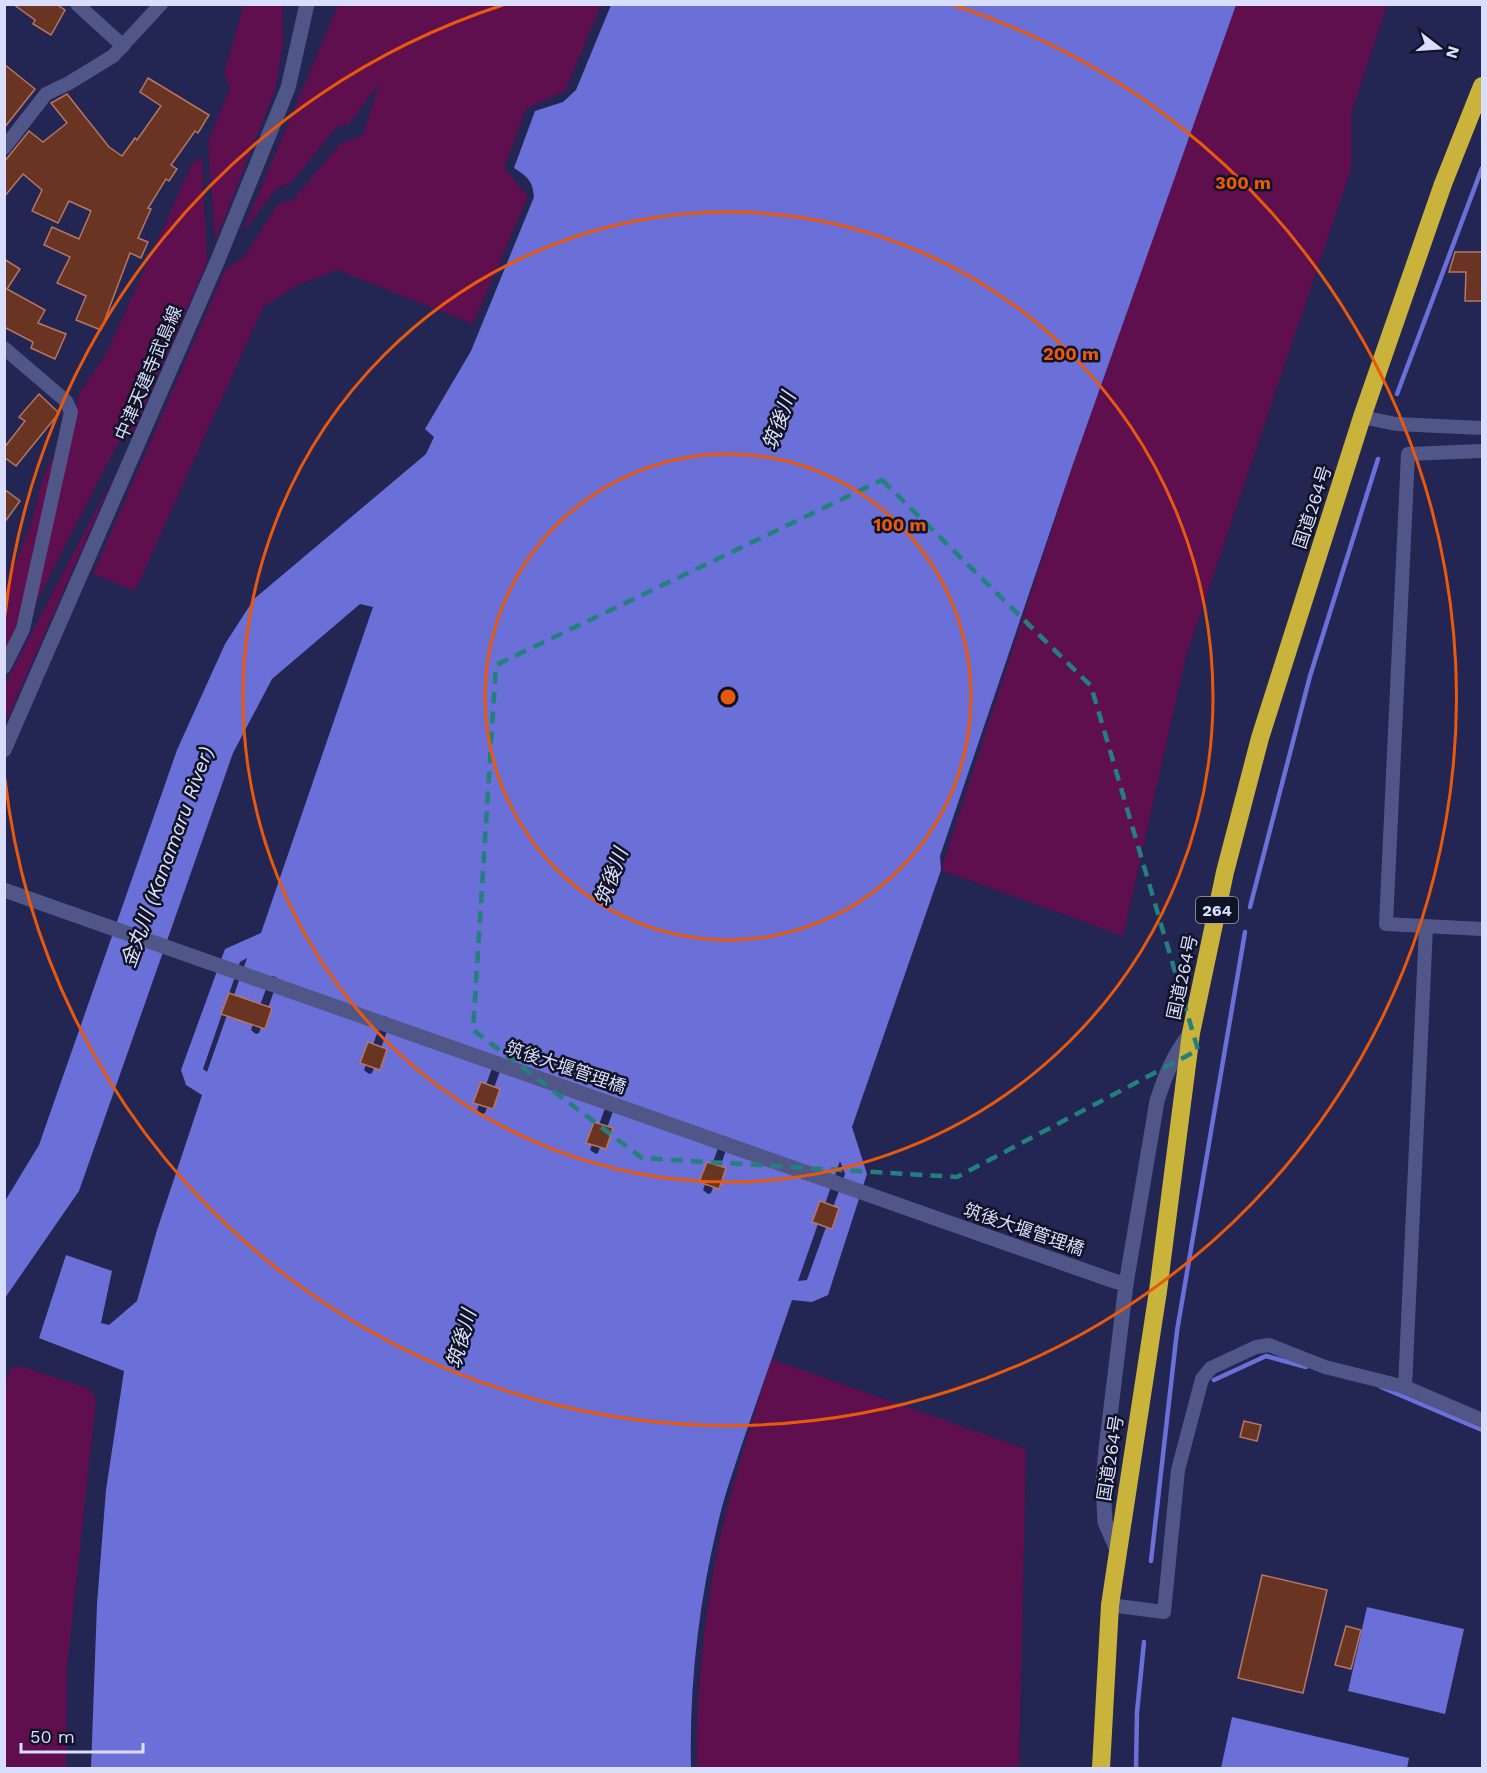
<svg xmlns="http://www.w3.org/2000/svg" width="1487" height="1773" font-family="'Work Sans','Noto Sans JP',sans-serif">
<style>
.green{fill:#5f0f4e}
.water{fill:#6a70d8;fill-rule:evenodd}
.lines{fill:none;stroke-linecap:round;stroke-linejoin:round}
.stream{stroke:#6a70d8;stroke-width:4.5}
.building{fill:#6a3423;stroke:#b47764;stroke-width:1.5}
.street{stroke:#515689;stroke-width:14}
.secondary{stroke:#515689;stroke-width:15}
.highway{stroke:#cab33a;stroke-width:18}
.marked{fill:none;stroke:#23807c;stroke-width:4.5;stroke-dasharray:12 8;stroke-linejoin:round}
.ring{fill:none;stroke:#e8590c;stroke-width:3}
.labels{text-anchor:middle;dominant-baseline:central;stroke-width:5;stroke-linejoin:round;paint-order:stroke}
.shield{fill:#101226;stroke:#9da1bc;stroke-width:1.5}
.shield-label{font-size:16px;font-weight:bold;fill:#d9defc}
.street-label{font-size:18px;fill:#d9defc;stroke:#101226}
.water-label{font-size:20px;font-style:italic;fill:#dee2fd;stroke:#101226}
.centre{fill:#e8590c;stroke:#101226;stroke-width:3}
.ring-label{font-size:18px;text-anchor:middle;font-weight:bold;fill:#e8590c;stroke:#101226;stroke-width:5;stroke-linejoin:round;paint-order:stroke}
</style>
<rect width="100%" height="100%" fill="#232553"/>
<g class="green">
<path d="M 244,5 L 282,5 L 283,42 L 275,90 L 215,241 L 208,142 L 230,89 L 224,72 Z"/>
<path d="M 338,5 L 601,5 L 565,91 L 526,109 L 504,168 L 528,196 L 473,324 L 338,270 L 297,285 L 263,307 L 135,591 L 93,574 L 225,270 L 244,257 L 278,204 L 293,200 L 340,144 L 363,135 L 379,84 L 349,124 L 336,127 L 291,183 L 277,188 L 242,233 Z"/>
<path d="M 1236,5 L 1387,5 L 1351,114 L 1351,169 L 1186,656 L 1123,936 L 941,870 L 1072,467 Z"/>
<path d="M 202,158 L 207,262 L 134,431 L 117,445 L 35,604 L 79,394 L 107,352 L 192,164 Z"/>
<path d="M 55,455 L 19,619 L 5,650 L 5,588 L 30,527 L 44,474 Z"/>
<path d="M 114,476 L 5,724 L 5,684 Z"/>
<path d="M 771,1359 L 1026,1449 L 1019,1768 L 697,1768 C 696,1698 703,1628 716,1558 C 729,1491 752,1425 771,1359 Z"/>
<path d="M 20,1366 L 90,1389 L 96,1400 L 67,1667 L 66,1768 L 5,1768 L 4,1384 L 11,1368 Z"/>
</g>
<g class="water">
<path d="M 611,5 L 1236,5 L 1072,467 L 940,856 L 941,870 L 852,1127 L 867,1174 L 828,1295 L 812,1302 L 792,1300 C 775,1350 757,1400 740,1450 C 734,1469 727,1488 722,1507 C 700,1592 689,1680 691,1768 L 91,1768 L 97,1604 L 106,1490 L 124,1371 L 39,1338 L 66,1255 L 112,1271 L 101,1323 L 109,1325 L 137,1301 L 157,1230 L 202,1095 L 186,1085 L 181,1070 L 225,949 L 261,933 L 373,607 L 360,604 L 272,679 L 233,753 L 79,1191 L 5,1298 L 5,1201 L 39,1145 L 177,750 L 225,644 L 254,599 L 426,454 L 434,437 L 425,429 L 471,351 L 534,197 C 533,181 527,176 514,168 L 535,111 L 563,102 L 576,90 ZM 247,958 L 207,1072 L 203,1069 L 240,962 ZM 272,976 L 276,977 L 278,980 L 259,1033 L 256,1034 L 251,1030 L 270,978 ZM 385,1016 L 391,1020 L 372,1073 L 369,1074 L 364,1070 L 383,1017 ZM 498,1056 L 504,1060 L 485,1113 L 482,1114 L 477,1110 L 496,1057 ZM 611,1096 L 617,1100 L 598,1153 L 596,1154 L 590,1150 L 609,1097 ZM 725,1136 L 730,1139 L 711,1193 L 708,1194 L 703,1190 L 722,1137 ZM 840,1161 L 845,1174 L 807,1280 L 798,1281 Z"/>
<path d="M 1367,1607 L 1464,1629 L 1445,1714 L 1348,1691 Z"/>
<path d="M 1232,1717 L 1409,1758 L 1407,1768 L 1221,1768 Z"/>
</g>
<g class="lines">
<g class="stream">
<path d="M 1397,394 L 1482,168"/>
<path d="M 1250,907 L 1310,676 L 1378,459"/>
<path d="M 1214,1380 L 1266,1356 L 1306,1367"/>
<path d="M 1381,1387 L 1482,1430"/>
<path d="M 1151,1561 L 1177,1331 L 1245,932"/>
<path d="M 1136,1768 L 1137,1712 L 1144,1642"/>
</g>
</g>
<g class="building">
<path d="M 13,4 L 56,4 L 65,10 L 51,35 L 33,24 L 35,20 Z"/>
<path d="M 4,64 L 35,89 L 4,128 Z"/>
<path d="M 148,78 L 209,115 L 198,133 L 195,131 L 171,165 L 177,169 L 169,181 L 166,179 L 148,208 L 151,209 L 138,238 L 148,242 L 141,258 L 130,253 L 101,330 L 76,320 L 86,296 L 57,283 L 70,257 L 44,245 L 52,227 L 79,239 L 91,211 L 69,201 L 58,223 L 32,211 L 42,190 L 23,174 L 4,197 L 4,162 L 29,131 L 43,142 L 67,123 L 51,103 L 67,94 L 109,147 L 122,156 L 135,138 L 137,140 L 161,106 L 140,92 Z"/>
<path d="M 1455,252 L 1482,252 L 1482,301 L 1465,301 L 1466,272 L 1449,272 Z"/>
<path d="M 4,259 L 20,269 L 7,289 L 45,310 L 38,323 L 66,334 L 55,359 L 31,348 L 33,342 L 4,327 Z"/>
<path d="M 39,394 L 59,413 L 16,466 L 4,457 L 4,448 L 25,421 L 19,417 Z"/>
<path d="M 4,489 L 20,501 L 4,523 Z"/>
<path d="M 229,993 L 272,1008 L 265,1029 L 221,1014 Z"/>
<path d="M 368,1042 L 387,1049 L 380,1070 L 360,1063 Z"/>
<path d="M 481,1082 L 500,1089 L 493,1109 L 473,1103 Z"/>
<path d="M 594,1122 L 613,1128 L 606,1149 L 586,1143 Z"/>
<path d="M 707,1162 L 726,1168 L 719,1189 L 699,1182 Z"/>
<path d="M 820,1201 L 839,1208 L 832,1229 L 812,1222 Z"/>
<path d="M 1244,1421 L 1261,1425 L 1257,1441 L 1240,1437 Z"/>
<path d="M 1262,1575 L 1327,1590 L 1303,1693 L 1238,1678 Z"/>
<path d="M 1346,1626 L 1361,1630 L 1351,1669 L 1335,1665 Z"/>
</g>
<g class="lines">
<g class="street">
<path d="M 77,4 L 123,46"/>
<path d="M 4,148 L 46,94 L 69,83 L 113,56 L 161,4"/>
<path d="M 4,348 L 66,401 L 71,412 L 23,629 L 4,667"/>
<path d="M 1362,417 L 1396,424 L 1482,428"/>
<path d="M 1482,451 L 1408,454 L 1386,924 L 1482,929"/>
<path d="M 1405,1387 L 1426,927"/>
<path d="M 1110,1605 L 1164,1612 L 1178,1470 L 1202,1379 L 1211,1368 L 1256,1347 L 1269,1345 L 1325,1367 L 1405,1387 L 1482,1420"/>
</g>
<g class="secondary">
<path d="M 4,750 L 217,262 L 288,88 L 307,4"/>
<path d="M 4,890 L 1114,1281 L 1126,1284"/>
<path d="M 1118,1552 L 1105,1522 L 1103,1483 L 1106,1449 L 1126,1284 L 1157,1101 C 1165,1076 1174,1053 1191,1033"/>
</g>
<path class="highway" d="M 1101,1768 L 1110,1605 L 1118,1552 L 1158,1291 L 1191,1033 L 1225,872 L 1260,738 L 1362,417 L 1443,184 L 1482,86"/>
</g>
<path class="marked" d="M 882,480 L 1091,686 L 1198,1050 L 957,1177 L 642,1158 L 473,1030 L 496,665 Z"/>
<g class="ring">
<circle cx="728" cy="697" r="243"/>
<circle cx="728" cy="697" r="485"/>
<path d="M5 615A728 728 0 0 1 503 5M953 5A728 728 0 1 1 5 779"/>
</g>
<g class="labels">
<rect class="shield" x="1196" y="897" width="42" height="26" rx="4.5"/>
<g class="shield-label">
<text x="1217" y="910">264</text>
</g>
<g class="street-label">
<text transform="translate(148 373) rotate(-67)">中津天建寺武島線</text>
<text transform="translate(1312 507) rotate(-72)">国道264号</text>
<text transform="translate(1182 977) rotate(-78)">国道264号</text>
<text transform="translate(566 1067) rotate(19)">筑後大堰管理橋</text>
<text transform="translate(1024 1229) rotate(19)">筑後大堰管理橋</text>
<text transform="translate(1110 1458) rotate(-81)">国道264号</text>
</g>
<g class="water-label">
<text transform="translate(779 421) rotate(-70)">筑後川</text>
<text transform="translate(167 857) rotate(-70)">金丸川 (Kanamaru River)</text>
<text transform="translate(611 877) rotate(-70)">筑後川</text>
<text transform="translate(461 1339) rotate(-74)">筑後川</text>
</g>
</g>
<circle cx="728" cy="697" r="9" class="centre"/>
<g class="ring-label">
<text x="1243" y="189">300 m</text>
<text x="1071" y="360">200 m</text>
<text x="900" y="531">100 m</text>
</g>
<rect width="1487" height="1773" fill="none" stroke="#d9defc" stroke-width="12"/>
<g transform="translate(1439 48) rotate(107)" stroke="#101226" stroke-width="4.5" paint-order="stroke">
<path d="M0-4.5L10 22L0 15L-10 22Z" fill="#d9defc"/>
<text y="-9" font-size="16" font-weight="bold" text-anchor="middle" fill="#d9defc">N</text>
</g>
<path d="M21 1743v9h122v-9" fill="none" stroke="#d9defc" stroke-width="3"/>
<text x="30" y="1743" font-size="18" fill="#d9defc" stroke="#101226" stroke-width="4.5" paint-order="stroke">50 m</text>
</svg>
